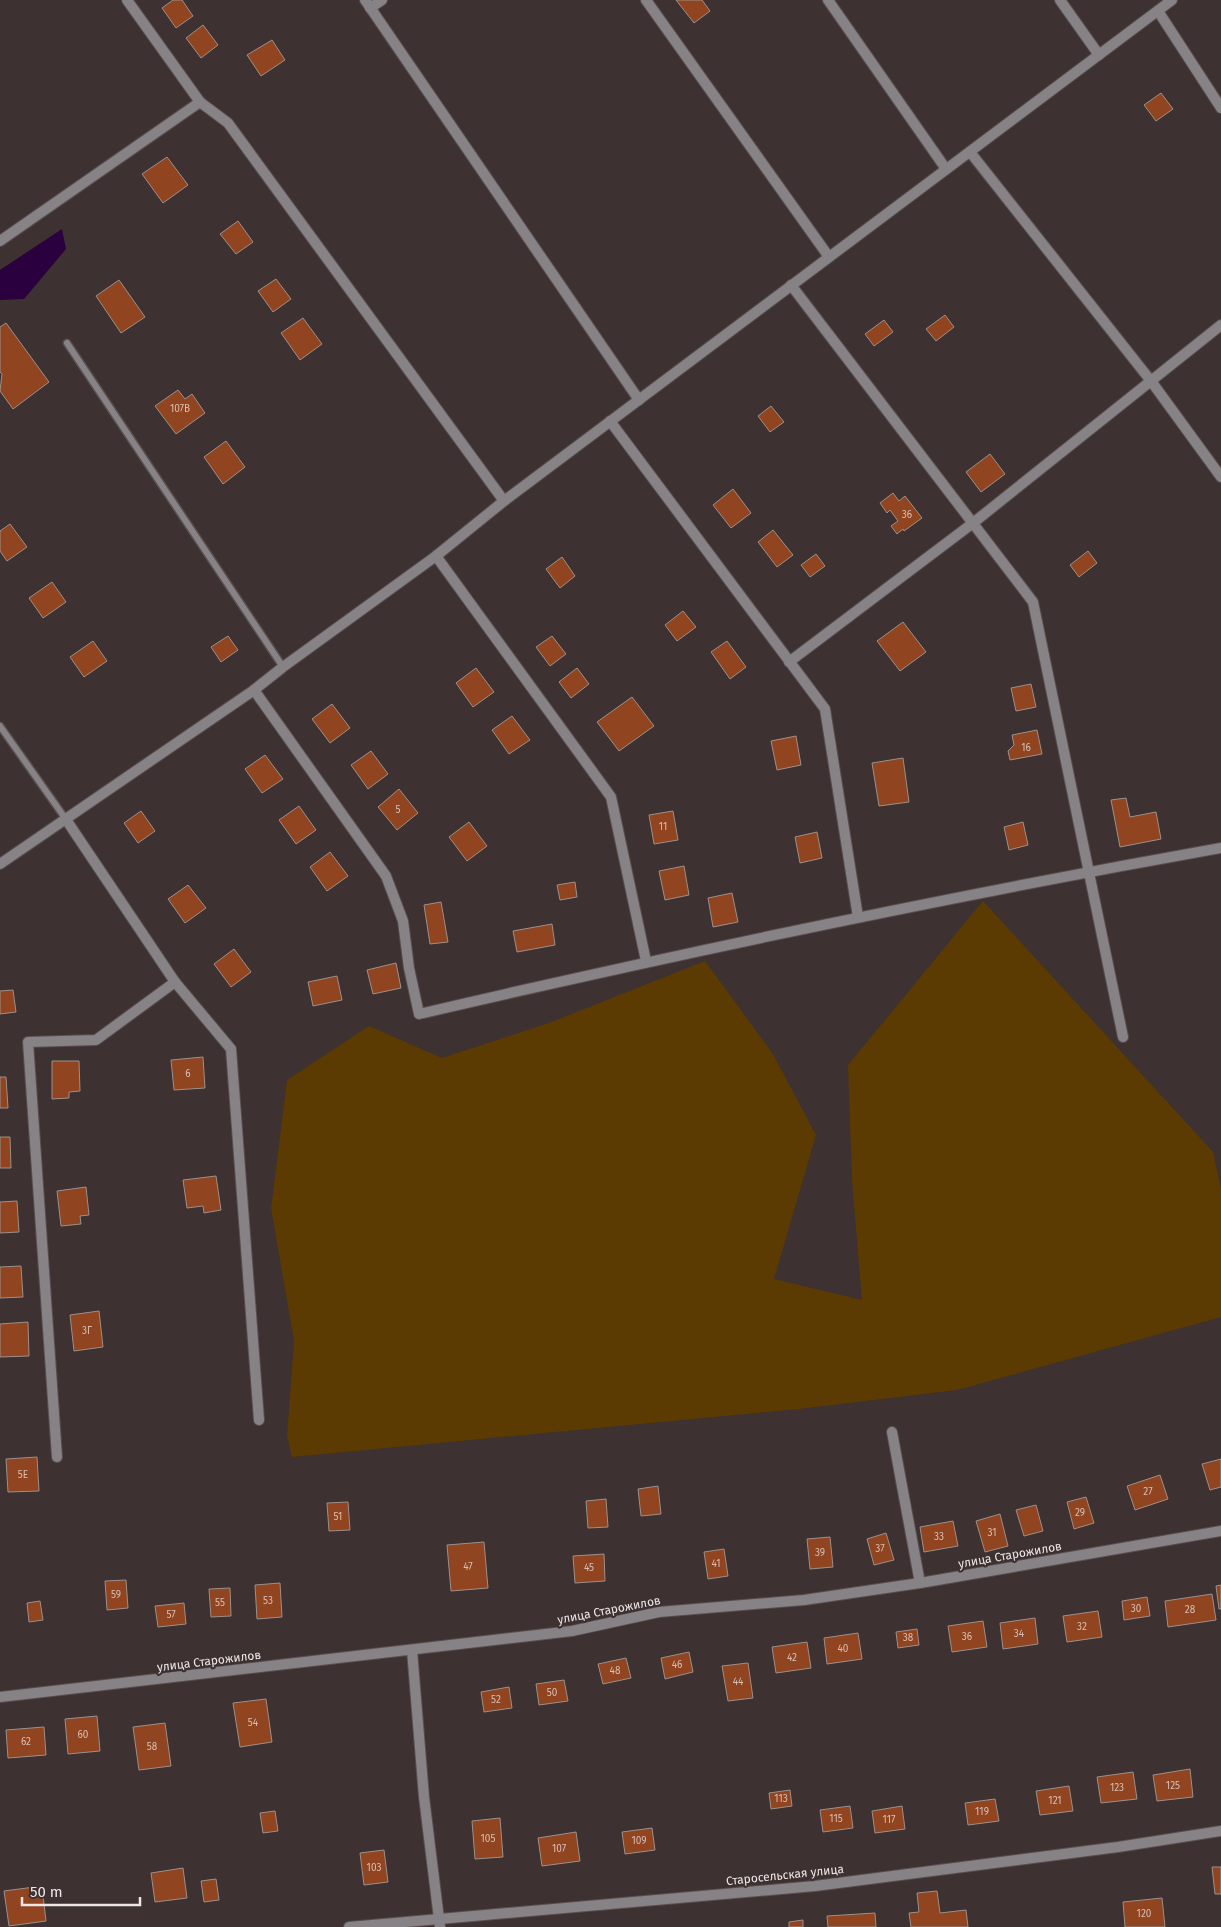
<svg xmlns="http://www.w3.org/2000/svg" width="1221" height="1927" font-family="'Fira Sans',sans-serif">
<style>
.green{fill:#5b3b01}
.water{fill:#2a003e}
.building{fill:#90441f;stroke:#9d908b}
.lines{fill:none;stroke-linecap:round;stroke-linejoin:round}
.service-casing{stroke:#594e4e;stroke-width:9}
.minor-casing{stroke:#594e4e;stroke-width:12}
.service{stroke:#878285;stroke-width:6}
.minor{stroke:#878285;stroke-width:10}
.labels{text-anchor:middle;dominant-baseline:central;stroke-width:4.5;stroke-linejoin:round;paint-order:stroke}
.number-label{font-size:10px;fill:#d6beb4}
.street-label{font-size:12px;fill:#eee6e6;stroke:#3d3131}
</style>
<rect width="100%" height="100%" fill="#3d3131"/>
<path class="green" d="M 983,901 L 1213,1152 L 1221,1189 L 1221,1317 L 957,1390 L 799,1409 L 292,1457 L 287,1436 L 294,1341 L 271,1208 L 287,1080 L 369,1026 L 442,1058 L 549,1023 L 705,961 L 773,1054 L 816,1135 L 774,1279 L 862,1300 L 852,1180 L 848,1065 Z"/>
<path class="water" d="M 62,229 L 66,249 L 24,299 L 0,300 L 0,270 Z"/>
<g class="building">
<path d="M 173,0 L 182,0 L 193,16 L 176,28 L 162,8 Z"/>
<path d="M 676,0 L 702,0 L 710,11 L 694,23 Z"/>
<path d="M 203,25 L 218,45 L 201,58 L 186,38 Z"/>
<path d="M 272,40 L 285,60 L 261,76 L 247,55 Z"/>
<path d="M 1161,93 L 1173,109 L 1156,121 L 1144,105 Z"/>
<path d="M 167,157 L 188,185 L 163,203 L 142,174 Z"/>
<path d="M 238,221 L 253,242 L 236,254 L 220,234 Z"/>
<path d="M 276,279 L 291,299 L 273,312 L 258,291 Z"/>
<path d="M 119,280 L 145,317 L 121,333 L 96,296 Z"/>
<path d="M 945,315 L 954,327 L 936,341 L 926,329 Z"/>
<path d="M 303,318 L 322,344 L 300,360 L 281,333 Z"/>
<path d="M 884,320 L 893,332 L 874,346 L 865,334 Z"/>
<path d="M 6,323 L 49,382 L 13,409 L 0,391 L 2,374 L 0,372 L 0,327 Z"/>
<path d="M 178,390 L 185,399 L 192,394 L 205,413 L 176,434 L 155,406 Z"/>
<path d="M 771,406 L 784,422 L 770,432 L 758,416 Z"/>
<path d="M 226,441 L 245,467 L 223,484 L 204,457 Z"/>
<path d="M 990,454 L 1005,474 L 981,492 L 966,472 Z"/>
<path d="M 733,489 L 751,513 L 731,528 L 713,505 Z"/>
<path d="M 893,493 L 899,501 L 905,496 L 922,518 L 904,531 L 903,529 L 897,534 L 891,526 L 898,521 L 890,510 L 887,513 L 880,503 Z"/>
<path d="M 10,524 L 27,547 L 7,561 L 0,551 L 0,531 Z"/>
<path d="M 773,530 L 793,555 L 777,567 L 758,542 Z"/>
<path d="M 1088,551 L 1097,563 L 1079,577 L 1070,565 Z"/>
<path d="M 816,554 L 825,566 L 810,577 L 801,565 Z"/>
<path d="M 562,557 L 575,576 L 560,588 L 546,569 Z"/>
<path d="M 52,582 L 66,602 L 43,618 L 29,598 Z"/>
<path d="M 683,611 L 696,627 L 677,641 L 665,625 Z"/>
<path d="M 903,622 L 926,652 L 900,671 L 877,641 Z"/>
<path d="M 228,636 L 238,650 L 221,662 L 211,647 Z"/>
<path d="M 552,636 L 566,654 L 550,666 L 536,647 Z"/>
<path d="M 93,641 L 107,661 L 84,677 L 70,657 Z"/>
<path d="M 727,641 L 746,667 L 730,679 L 711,652 Z"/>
<path d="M 476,668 L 494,692 L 473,707 L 456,683 Z"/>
<path d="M 577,668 L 589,684 L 571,698 L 559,682 Z"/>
<path d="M 1031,684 L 1036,707 L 1016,711 L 1011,688 Z"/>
<path d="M 632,697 L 654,726 L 619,751 L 597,722 Z"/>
<path d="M 332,704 L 350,728 L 330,743 L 312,719 Z"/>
<path d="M 512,716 L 530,740 L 509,754 L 492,730 Z"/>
<path d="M 1037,730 L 1042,754 L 1010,760 L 1008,751 L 1014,745 L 1012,735 Z"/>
<path d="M 796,736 L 801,765 L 777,770 L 771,741 Z"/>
<path d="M 371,751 L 388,774 L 368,789 L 351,765 Z"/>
<path d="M 265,755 L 283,779 L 262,793 L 245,769 Z"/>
<path d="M 903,758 L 909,802 L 879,806 L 872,763 Z"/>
<path d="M 399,789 L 418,813 L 397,830 L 378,807 Z"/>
<path d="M 1126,798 L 1130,817 L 1156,812 L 1161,839 L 1120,847 L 1111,800 Z"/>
<path d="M 299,806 L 316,830 L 296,844 L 279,820 Z"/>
<path d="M 141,811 L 155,831 L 138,843 L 124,823 Z"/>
<path d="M 673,811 L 678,840 L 654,844 L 649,815 Z"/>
<path d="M 469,822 L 487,846 L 467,861 L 449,837 Z"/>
<path d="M 1023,822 L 1028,845 L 1009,850 L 1004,827 Z"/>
<path d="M 817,832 L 822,858 L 800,863 L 795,837 Z"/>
<path d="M 330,852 L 348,876 L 327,891 L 310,867 Z"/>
<path d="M 684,866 L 689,895 L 665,900 L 659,871 Z"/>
<path d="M 575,882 L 577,897 L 560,900 L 557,885 Z"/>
<path d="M 188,885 L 206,908 L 185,923 L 168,899 Z"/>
<path d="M 732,893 L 738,922 L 713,927 L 708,898 Z"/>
<path d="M 441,902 L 448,942 L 430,944 L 424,905 Z"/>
<path d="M 552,924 L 555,945 L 517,952 L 513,931 Z"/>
<path d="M 234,949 L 251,972 L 231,987 L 214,964 Z"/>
<path d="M 396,963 L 401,988 L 373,994 L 367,970 Z"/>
<path d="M 337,976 L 342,1000 L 313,1006 L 308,982 Z"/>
<path d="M 13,990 L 16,1012 L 0,1014 L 0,991 Z"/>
<path d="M 203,1057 L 205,1088 L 174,1090 L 171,1060 Z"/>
<path d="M 52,1061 L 79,1061 L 80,1091 L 69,1092 L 69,1098 L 52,1099 Z"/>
<path d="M 0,1077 L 6,1077 L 8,1108 L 0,1108 Z"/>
<path d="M 0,1137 L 10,1137 L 11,1168 L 0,1168 Z"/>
<path d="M 216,1176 L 221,1210 L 204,1213 L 203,1206 L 187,1208 L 183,1180 Z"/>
<path d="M 86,1187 L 89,1215 L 80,1216 L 81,1224 L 61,1226 L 57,1191 Z"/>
<path d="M 17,1201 L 19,1232 L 0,1233 L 0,1202 Z"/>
<path d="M 21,1266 L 23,1297 L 0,1298 L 0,1267 Z"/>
<path d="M 99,1311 L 103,1347 L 74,1351 L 70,1315 Z"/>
<path d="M 28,1322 L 29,1356 L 0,1357 L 0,1324 Z"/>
<path d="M 37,1457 L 39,1491 L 8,1492 L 6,1459 Z"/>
<path d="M 1221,1459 L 1221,1487 L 1210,1490 L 1202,1464 Z"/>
<path d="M 1160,1475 L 1168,1499 L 1135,1510 L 1127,1486 Z"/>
<path d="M 658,1486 L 661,1514 L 641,1516 L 638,1489 Z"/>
<path d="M 1086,1497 L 1094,1523 L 1074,1529 L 1067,1502 Z"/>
<path d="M 606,1499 L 608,1527 L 588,1528 L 586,1501 Z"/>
<path d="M 348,1502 L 350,1530 L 329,1531 L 327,1503 Z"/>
<path d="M 1036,1505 L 1043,1531 L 1024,1536 L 1016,1510 Z"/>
<path d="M 1000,1514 L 1008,1546 L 985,1552 L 976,1521 Z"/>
<path d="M 953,1521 L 958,1546 L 924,1552 L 920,1527 Z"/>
<path d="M 886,1533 L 894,1560 L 874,1565 L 867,1539 Z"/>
<path d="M 830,1537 L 833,1567 L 810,1569 L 807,1539 Z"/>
<path d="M 484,1542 L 488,1588 L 451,1591 L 447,1545 Z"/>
<path d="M 724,1549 L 728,1576 L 708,1579 L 704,1552 Z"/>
<path d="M 604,1554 L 605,1581 L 575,1583 L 573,1556 Z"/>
<path d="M 126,1580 L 128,1608 L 107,1610 L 105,1581 Z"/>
<path d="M 280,1583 L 282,1617 L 257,1619 L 255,1585 Z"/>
<path d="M 1221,1585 L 1221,1609 L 1219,1609 L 1216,1586 Z"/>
<path d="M 230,1588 L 231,1616 L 211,1617 L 209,1589 Z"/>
<path d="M 1212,1594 L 1216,1620 L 1168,1627 L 1165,1601 Z"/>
<path d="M 1147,1597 L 1150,1616 L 1124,1620 L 1122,1601 Z"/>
<path d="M 40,1601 L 43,1620 L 29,1622 L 27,1603 Z"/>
<path d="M 184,1603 L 186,1624 L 158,1627 L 155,1606 Z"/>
<path d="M 1098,1611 L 1102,1637 L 1067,1642 L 1063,1616 Z"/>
<path d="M 1035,1618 L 1038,1644 L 1003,1649 L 1000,1623 Z"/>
<path d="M 983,1621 L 987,1647 L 952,1652 L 948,1626 Z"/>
<path d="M 917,1629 L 919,1645 L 898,1648 L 896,1632 Z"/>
<path d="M 858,1633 L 862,1659 L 827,1664 L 824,1638 Z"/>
<path d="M 807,1642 L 811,1668 L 776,1673 L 772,1647 Z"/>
<path d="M 689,1652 L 693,1672 L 665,1679 L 661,1658 Z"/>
<path d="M 626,1658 L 631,1678 L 603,1684 L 598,1664 Z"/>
<path d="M 748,1663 L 753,1698 L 728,1701 L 722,1666 Z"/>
<path d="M 564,1680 L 568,1701 L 539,1705 L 536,1684 Z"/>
<path d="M 509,1687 L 512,1708 L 484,1712 L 481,1692 Z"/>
<path d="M 266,1699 L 272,1742 L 240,1747 L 233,1703 Z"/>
<path d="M 97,1716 L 100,1751 L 68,1754 L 65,1719 Z"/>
<path d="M 165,1723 L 171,1766 L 139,1770 L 133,1727 Z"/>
<path d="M 44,1727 L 46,1755 L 8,1758 L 6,1730 Z"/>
<path d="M 1190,1769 L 1193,1797 L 1157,1801 L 1153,1775 Z"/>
<path d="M 1133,1772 L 1137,1799 L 1101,1803 L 1097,1777 Z"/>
<path d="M 1069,1786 L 1073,1811 L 1040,1815 L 1036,1791 Z"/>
<path d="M 790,1790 L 792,1806 L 771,1809 L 769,1793 Z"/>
<path d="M 995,1799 L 999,1821 L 968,1825 L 965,1803 Z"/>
<path d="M 850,1806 L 853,1828 L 823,1832 L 820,1810 Z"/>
<path d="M 902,1806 L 905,1829 L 875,1833 L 872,1811 Z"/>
<path d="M 275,1811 L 278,1831 L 263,1833 L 260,1813 Z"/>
<path d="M 500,1818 L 503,1857 L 475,1859 L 472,1821 Z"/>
<path d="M 652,1828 L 655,1850 L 625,1854 L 622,1832 Z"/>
<path d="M 576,1832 L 580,1861 L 542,1866 L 538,1838 Z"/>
<path d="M 384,1850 L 388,1882 L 364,1885 L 360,1853 Z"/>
<path d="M 1212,1867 L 1221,1867 L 1221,1894 L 1215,1894 Z"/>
<path d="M 183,1868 L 187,1898 L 155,1902 L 151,1873 Z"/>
<path d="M 216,1879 L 219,1900 L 204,1902 L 201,1881 Z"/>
<path d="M 42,1886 L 46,1921 L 9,1926 L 4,1891 Z"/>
<path d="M 937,1891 L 940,1913 L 966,1910 L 968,1927 L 911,1927 L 909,1913 L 919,1912 L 917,1893 Z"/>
<path d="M 1162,1898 L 1165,1927 L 1125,1927 L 1123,1902 Z"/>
<path d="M 875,1913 L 876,1927 L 828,1927 L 827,1916 Z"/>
<path d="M 803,1920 L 803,1927 L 789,1927 L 789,1922 Z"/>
</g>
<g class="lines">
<defs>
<g id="service">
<path d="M 67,343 L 283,667"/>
<path d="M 0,726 L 65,818"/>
</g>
<g id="minor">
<path d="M 127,0 L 200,102 L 228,123 L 504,501"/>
<path d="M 365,0 L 639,400"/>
<path d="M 646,0 L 829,257"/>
<path d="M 828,0 L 946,169"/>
<path d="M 1060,0 L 1099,55"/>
<path d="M 370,8 L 382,0"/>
<path d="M 1158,11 L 1221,108"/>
<path d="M 970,152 L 1151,381 L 1221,477"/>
<path d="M 0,241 L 200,102"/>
<path d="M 791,285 L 1033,602 L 1123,1037"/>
<path d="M 610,421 L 825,709 L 858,917"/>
<path d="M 436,556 L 611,797 L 646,961"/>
<path d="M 789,662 L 973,523 L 1221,325"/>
<path d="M 254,690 L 386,876 L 403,921 L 409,968 L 419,1014 C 685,952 952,896 1221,848"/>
<path d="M 65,818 L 175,982 L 231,1049 L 259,1420"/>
<path d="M 0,864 L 254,690 L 283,667 L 436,556 L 504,501 L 1172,0"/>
<path d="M 892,1432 L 920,1583"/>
<path d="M 57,1457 L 28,1042 L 96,1040 L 175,982"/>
<path d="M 412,1650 L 424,1797 L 440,1927"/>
<path d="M 0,1697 L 572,1631 L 659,1612 L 804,1600 L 920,1583 L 1221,1531"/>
<path d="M 349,1927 L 815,1886 L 1118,1847 L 1221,1831"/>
</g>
</defs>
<use href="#service" class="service-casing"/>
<use href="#minor" class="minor-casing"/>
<use href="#service" class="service"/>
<use href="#minor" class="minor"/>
</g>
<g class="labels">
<g class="number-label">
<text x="180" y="409">107В</text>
<text x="907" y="515">36</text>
<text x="1026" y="748">16</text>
<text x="398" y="810">5</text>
<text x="663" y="827">11</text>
<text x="188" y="1074">6</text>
<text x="87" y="1331">3Г</text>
<text x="23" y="1475">5Е</text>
<text x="1148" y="1492">27</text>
<text x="1080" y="1513">29</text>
<text x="338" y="1517">51</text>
<text x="992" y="1533">31</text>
<text x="939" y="1537">33</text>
<text x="880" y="1549">37</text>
<text x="820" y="1553">39</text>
<text x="716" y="1564">41</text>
<text x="468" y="1567">47</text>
<text x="589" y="1568">45</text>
<text x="116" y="1595">59</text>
<text x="268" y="1601">53</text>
<text x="220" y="1603">55</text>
<text x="1136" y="1609">30</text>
<text x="1190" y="1610">28</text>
<text x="171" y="1615">57</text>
<text x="1082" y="1627">32</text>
<text x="1019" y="1634">34</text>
<text x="967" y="1637">36</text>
<text x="908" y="1638">38</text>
<text x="843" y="1649">40</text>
<text x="792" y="1658">42</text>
<text x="677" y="1665">46</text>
<text x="615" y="1671">48</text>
<text x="738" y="1682">44</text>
<text x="552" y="1693">50</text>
<text x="496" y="1700">52</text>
<text x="253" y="1723">54</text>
<text x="83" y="1735">60</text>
<text x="26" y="1742">62</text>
<text x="152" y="1747">58</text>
<text x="1173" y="1786">125</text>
<text x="1117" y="1788">123</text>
<text x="781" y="1799">113</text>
<text x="1055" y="1801">121</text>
<text x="982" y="1812">119</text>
<text x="836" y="1819">115</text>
<text x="889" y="1820">117</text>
<text x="488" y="1839">105</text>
<text x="639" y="1841">109</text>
<text x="559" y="1849">107</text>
<text x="374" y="1868">103</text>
<text x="1144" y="1914">120</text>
</g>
<g class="street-label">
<text transform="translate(1010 1555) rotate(-10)">улица Старожилов</text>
<text transform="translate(609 1610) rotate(-11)">улица Старожилов</text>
<text transform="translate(209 1661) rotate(-7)">улица Старожилов</text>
<text transform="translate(785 1875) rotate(-6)">Старосельская улица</text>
</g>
</g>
<path d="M22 1897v8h118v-8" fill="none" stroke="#eee6e6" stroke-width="2.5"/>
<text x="30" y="1897" font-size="15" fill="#eee6e6" stroke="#3d3131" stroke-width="4" paint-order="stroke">50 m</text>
</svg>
